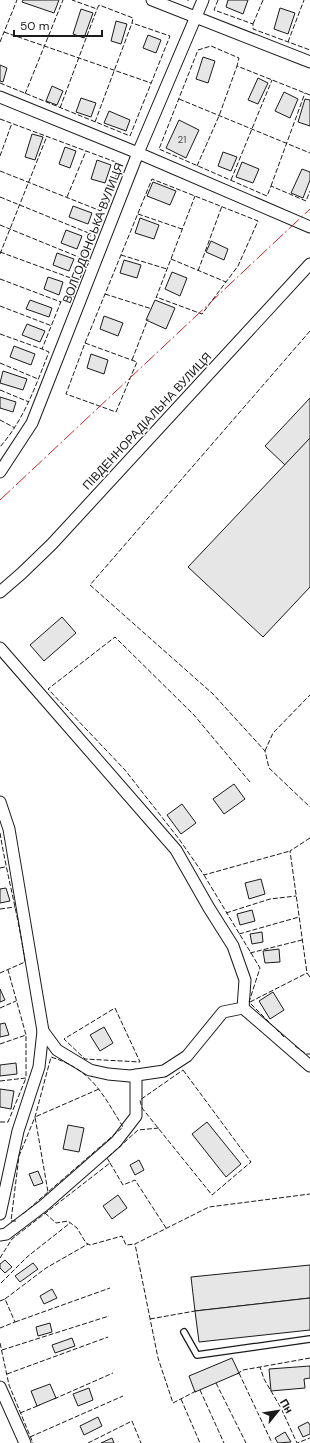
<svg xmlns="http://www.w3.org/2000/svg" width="310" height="1443" font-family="'DM Sans',sans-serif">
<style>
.building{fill:#e6e6e6;stroke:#1a1a1a}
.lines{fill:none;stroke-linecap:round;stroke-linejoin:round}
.service-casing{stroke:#1a1a1a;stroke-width:8}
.minor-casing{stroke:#1a1a1a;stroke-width:13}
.service{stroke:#fff;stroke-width:5.5}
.minor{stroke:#fff;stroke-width:11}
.fence{stroke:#1a1a1a;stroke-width:1;stroke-dasharray:5 2;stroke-linecap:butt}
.power{stroke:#c62828;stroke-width:1;stroke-dasharray:14 3 2 3;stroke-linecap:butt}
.labels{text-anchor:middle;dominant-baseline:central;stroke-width:3;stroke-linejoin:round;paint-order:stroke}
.number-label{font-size:10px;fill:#4d4d4d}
.street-label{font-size:12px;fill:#1a1a1a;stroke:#fff}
</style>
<rect width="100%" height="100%" fill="#fff"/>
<g class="building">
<path d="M 23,0 L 59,0 L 54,13 L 22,2 Z"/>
<path d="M 228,0 L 248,0 L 243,14 L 226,7 Z"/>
<path d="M 280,8 L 295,13 L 288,34 L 274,29 Z"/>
<path d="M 81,9 L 93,13 L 84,38 L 73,34 Z"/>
<path d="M 116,21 L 127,24 L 121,44 L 111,41 Z"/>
<path d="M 148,35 L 161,40 L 156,53 L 143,48 Z"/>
<path d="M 203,57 L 215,61 L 208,83 L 196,79 Z"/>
<path d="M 0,65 L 7,68 L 3,82 L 0,81 Z"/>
<path d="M 258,78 L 268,83 L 258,104 L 248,100 Z"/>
<path d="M 52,86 L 63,91 L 57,105 L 46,101 Z"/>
<path d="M 284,92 L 298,99 L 290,118 L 275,111 Z"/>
<path d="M 81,98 L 96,103 L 91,117 L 76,112 Z"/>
<path d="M 305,99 L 310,100 L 310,126 L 298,122 Z"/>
<path d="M 109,111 L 130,120 L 126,131 L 104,123 Z"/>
<path d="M 179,120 L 199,130 L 186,158 L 166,148 Z"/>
<path d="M 32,134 L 43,137 L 35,160 L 25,157 Z"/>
<path d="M 65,147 L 76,151 L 70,168 L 59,164 Z"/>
<path d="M 223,152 L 237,157 L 231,171 L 218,166 Z"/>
<path d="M 97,160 L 111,165 L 105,183 L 91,179 Z"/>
<path d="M 242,162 L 259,169 L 253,183 L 236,177 Z"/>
<path d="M 302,169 L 310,172 L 310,180 L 303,198 L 291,193 Z"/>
<path d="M 153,182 L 176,191 L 170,205 L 147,196 Z"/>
<path d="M 73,206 L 92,213 L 88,224 L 69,217 Z"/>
<path d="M 140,218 L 159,225 L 154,239 L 135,233 Z"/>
<path d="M 66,230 L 82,236 L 77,249 L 61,243 Z"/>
<path d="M 211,241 L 228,249 L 224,260 L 206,252 Z"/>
<path d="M 57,253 L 74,259 L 69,271 L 53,265 Z"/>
<path d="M 124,260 L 141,265 L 137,278 L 120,273 Z"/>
<path d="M 172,272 L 187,278 L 180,296 L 165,289 Z"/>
<path d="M 48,277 L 63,282 L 59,295 L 44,289 Z"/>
<path d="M 30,300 L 52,308 L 49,317 L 26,309 Z"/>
<path d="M 155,300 L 175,308 L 166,329 L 146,320 Z"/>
<path d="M 104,316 L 123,323 L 118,336 L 100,329 Z"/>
<path d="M 27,324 L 45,331 L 40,342 L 22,335 Z"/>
<path d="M 14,346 L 35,354 L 31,365 L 10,357 Z"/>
<path d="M 91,354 L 108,360 L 104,374 L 87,368 Z"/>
<path d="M 3,371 L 27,379 L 23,390 L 0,383 Z"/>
<path d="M 0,397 L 16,402 L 13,412 L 0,408 Z"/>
<path d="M 310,398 L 310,439 L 285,465 L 265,446 Z"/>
<path d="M 310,438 L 310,587 L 263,637 L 188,567 Z"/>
<path d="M 62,617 L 76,633 L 44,661 L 30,645 Z"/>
<path d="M 234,784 L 245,799 L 224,814 L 213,799 Z"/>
<path d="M 182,804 L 196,823 L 181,834 L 167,815 Z"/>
<path d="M 261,879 L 265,894 L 249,899 L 245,883 Z"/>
<path d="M 6,888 L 10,901 L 0,903 L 0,889 Z"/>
<path d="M 252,910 L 255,921 L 240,925 L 237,914 Z"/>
<path d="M 262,932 L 263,942 L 252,944 L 250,934 Z"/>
<path d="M 279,949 L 280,962 L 265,963 L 263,951 Z"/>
<path d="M 0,989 L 5,1000 L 0,1002 Z"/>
<path d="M 273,992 L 284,1010 L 270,1019 L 259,1001 Z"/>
<path d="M 5,1023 L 9,1035 L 0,1037 L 0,1024 Z"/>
<path d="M 104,1027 L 113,1043 L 100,1051 L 90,1035 Z"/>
<path d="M 16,1063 L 17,1074 L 0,1076 L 0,1065 Z"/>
<path d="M 0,1089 L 14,1091 L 11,1109 L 0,1107 Z"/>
<path d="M 207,1122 L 241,1164 L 226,1177 L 192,1134 Z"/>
<path d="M 68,1125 L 84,1128 L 79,1152 L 63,1149 Z"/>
<path d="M 139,1160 L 144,1170 L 135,1175 L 130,1165 Z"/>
<path d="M 38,1171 L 43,1183 L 34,1186 L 29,1174 Z"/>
<path d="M 118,1195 L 127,1208 L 112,1219 L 103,1206 Z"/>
<path d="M 5,1260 L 12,1267 L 5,1273 L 0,1268 L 0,1264 Z"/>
<path d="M 33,1263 L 38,1269 L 20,1282 L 15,1276 Z"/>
<path d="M 310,1265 L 310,1298 L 195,1311 L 191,1277 Z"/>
<path d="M 52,1289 L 57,1298 L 44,1304 L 40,1296 Z"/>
<path d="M 310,1298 L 310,1330 L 199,1342 L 195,1311 Z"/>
<path d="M 50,1323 L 52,1332 L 38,1336 L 36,1327 Z"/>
<path d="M 72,1338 L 75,1346 L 55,1353 L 52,1345 Z"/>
<path d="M 232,1358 L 239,1373 L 195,1392 L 189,1376 Z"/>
<path d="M 310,1366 L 310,1378 L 304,1379 L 305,1388 L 271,1391 L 269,1369 Z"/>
<path d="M 50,1384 L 56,1398 L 37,1406 L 31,1391 Z"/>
<path d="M 89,1388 L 93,1400 L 78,1406 L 73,1394 Z"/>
<path d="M 98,1417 L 102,1426 L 84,1435 L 80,1426 Z"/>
<path d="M 308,1422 L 310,1425 L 310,1434 L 303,1437 L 298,1427 Z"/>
<path d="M 285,1432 L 291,1442 L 278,1443 L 275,1438 Z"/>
<path d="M 112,1438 L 114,1443 L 101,1443 Z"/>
</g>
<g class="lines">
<defs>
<path id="service" d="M 184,1332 L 197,1355 L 310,1339"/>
<g id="minor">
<path d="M 152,0 L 310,62"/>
<path d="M 0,97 L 138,153 L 310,227"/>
<path d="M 0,472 L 32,423 L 138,153 L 203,0"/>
<path d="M 0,592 L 22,573 L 52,544 L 310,264"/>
<path d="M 0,648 L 176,850 L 209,908 L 233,946 L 245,980 L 243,1008 L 223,1012 L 187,1056 L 164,1071 L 130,1076 L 108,1074 L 90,1070 L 57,1050 L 43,1031"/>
<path d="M 0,802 L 9,829 L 43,1031 L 39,1067 L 18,1131 L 0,1214"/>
<path d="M 243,1008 L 310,1066"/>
<path d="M 0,1235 L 6,1234 L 43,1206 L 116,1142 L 136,1116 L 136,1075"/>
<path d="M 0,1387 L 25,1443"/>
</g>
</defs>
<use href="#service" class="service-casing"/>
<use href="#minor" class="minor-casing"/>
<use href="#service" class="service"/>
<use href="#minor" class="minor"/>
<g class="fence">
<path d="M 187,0 L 189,0"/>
<path d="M 218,0 L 214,10 L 253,24 L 253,29 L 310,50"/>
<path d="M 253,24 L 263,0"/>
<path d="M 4,32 L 151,83"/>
<path d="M 0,42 L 17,0"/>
<path d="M 288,42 L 304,0"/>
<path d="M 0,83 L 130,136 L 170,36 L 132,23 L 133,18 L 99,5 L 97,9 L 72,0"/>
<path d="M 25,94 L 63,0"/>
<path d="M 310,95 L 237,66 L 239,58 L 211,46 L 198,50 L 159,149 L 267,196 L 271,186 L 306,201 L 310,191"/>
<path d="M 179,99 L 310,153"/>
<path d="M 60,108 L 97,9"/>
<path d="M 0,119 L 121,164 L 81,258 L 87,260 L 71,302 L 62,299 L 42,349 L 49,352 C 35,387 25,418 0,447"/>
<path d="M 95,122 L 132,23"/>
<path d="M 0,156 L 12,123"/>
<path d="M 197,166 L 219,116 L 237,66"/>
<path d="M 0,171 L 101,211"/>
<path d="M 231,180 L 272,80"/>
<path d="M 271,186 L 305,93"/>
<path d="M 0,197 L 91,234"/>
<path d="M 67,197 L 86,151"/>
<path d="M 138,214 L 182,229"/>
<path d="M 0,225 L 81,258"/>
<path d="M 0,252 L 79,281"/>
<path d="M 0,254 L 47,136"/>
<path d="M 121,255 L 167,269"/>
<path d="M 171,259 L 226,282"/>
<path d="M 198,271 L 222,206"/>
<path d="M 0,279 L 61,302"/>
<path d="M 105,294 L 152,309"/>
<path d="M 156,298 L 195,196"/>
<path d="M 0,306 L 52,326"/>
<path d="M 310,331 L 90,585 L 213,694 L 265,751 L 269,768 L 310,807"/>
<path d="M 0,334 L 42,349"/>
<path d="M 85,343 L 152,179 L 258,221 L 238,266 L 202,314 L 156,297"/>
<path d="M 85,343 L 137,362 L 116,412 L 66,394 Z"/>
<path d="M 132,360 L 148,319"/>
<path d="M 0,363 L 38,379"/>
<path d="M 0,390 L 29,402"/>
<path d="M 0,420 L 15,428"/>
<path d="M 265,751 L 273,733 L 310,695"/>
<path d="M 250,782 L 194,715 L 115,637 L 48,689 L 125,770 L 179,839 L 204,875 L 290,851"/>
<path d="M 0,833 C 7,876 19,918 25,962 L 0,973"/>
<path d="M 310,838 L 290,851 L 307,973 L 310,977"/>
<path d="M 0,868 L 5,867"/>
<path d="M 204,875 L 260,968 L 249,1002 L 284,1037"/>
<path d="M 0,909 L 15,907"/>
<path d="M 226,913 L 270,899 L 296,896"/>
<path d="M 239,934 L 299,917"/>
<path d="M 250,953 L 302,940"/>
<path d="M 250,1002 L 307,973"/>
<path d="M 0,1008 L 16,1001"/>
<path d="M 115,1008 L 140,1062 L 85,1059 L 64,1039 Z"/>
<path d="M 0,1044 L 26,1035 L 8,970"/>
<path d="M 295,1046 L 306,1054 L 310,1054"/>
<path d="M 183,1070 L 251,1162 L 212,1195 L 142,1108 L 140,1100 Z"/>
<path d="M 0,1081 L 26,1078 L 26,1035"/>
<path d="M 0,1122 L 8,1122 L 26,1078"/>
<path d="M 110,1163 L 123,1185 L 135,1180 L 166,1228"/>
<path d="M 45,1213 L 56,1223 L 68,1221 L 77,1228 L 86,1243 L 90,1245 L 122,1236 L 126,1245 L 135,1244"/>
<path d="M 23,1214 L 48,1192"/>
<path d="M 16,1221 L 11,1221 L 19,1156 L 35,1117 L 51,1057 C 92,1070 102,1093 123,1127 L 48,1192 L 35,1117 L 99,1089"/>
<path d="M 0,1258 L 12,1239 L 110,1163 L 107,1158 L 138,1130 L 159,1128"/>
<path d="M 1,1283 L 27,1257 L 70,1223"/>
<path d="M 5,1299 L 46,1268 L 88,1244"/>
<path d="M 0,1301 L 5,1299 L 15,1322 L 0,1328"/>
<path d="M 150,1319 L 195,1311"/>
<path d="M 15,1322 L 110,1288"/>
<path d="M 0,1343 L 9,1385 L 33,1443"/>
<path d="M 2,1350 L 109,1316"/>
<path d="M 310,1358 L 260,1367 L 264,1379 L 281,1408 L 297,1443 L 310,1438"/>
<path d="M 239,1373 L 272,1443"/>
<path d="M 7,1374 L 108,1337"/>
<path d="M 237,1374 L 243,1370 L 260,1367"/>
<path d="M 216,1383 L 246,1443"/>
<path d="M 200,1390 L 224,1443"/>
<path d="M 196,1391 L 173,1403 L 158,1358 L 135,1244 L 209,1207 L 310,1194"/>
<path d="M 54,1399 L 113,1373"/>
<path d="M 181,1399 L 200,1443"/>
<path d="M 20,1413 L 40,1405"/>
<path d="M 30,1437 L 123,1396"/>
<path d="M 88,1443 L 132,1421 L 141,1443"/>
</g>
<path class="power" d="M 0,500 L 310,209"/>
</g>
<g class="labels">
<g class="number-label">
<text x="182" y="139">21</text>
</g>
<g class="street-label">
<text transform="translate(93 233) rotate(-69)">ВОЛГОДОНСЬКА ВУЛИЦЯ</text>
<text transform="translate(147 421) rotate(-47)">ПІВДЕННОРАДІАЛЬНА ВУЛИЦЯ</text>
</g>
</g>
<g transform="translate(278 1411) rotate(60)" stroke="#ffffff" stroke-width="3" paint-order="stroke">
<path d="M0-3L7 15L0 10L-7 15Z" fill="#1a1a1a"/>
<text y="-6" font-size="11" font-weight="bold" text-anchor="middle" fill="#1a1a1a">Пн</text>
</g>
<path d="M14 30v6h88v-6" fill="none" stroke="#1a1a1a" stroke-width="2"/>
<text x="20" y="30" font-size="12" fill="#1a1a1a" stroke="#ffffff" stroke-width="3" paint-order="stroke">50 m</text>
</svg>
